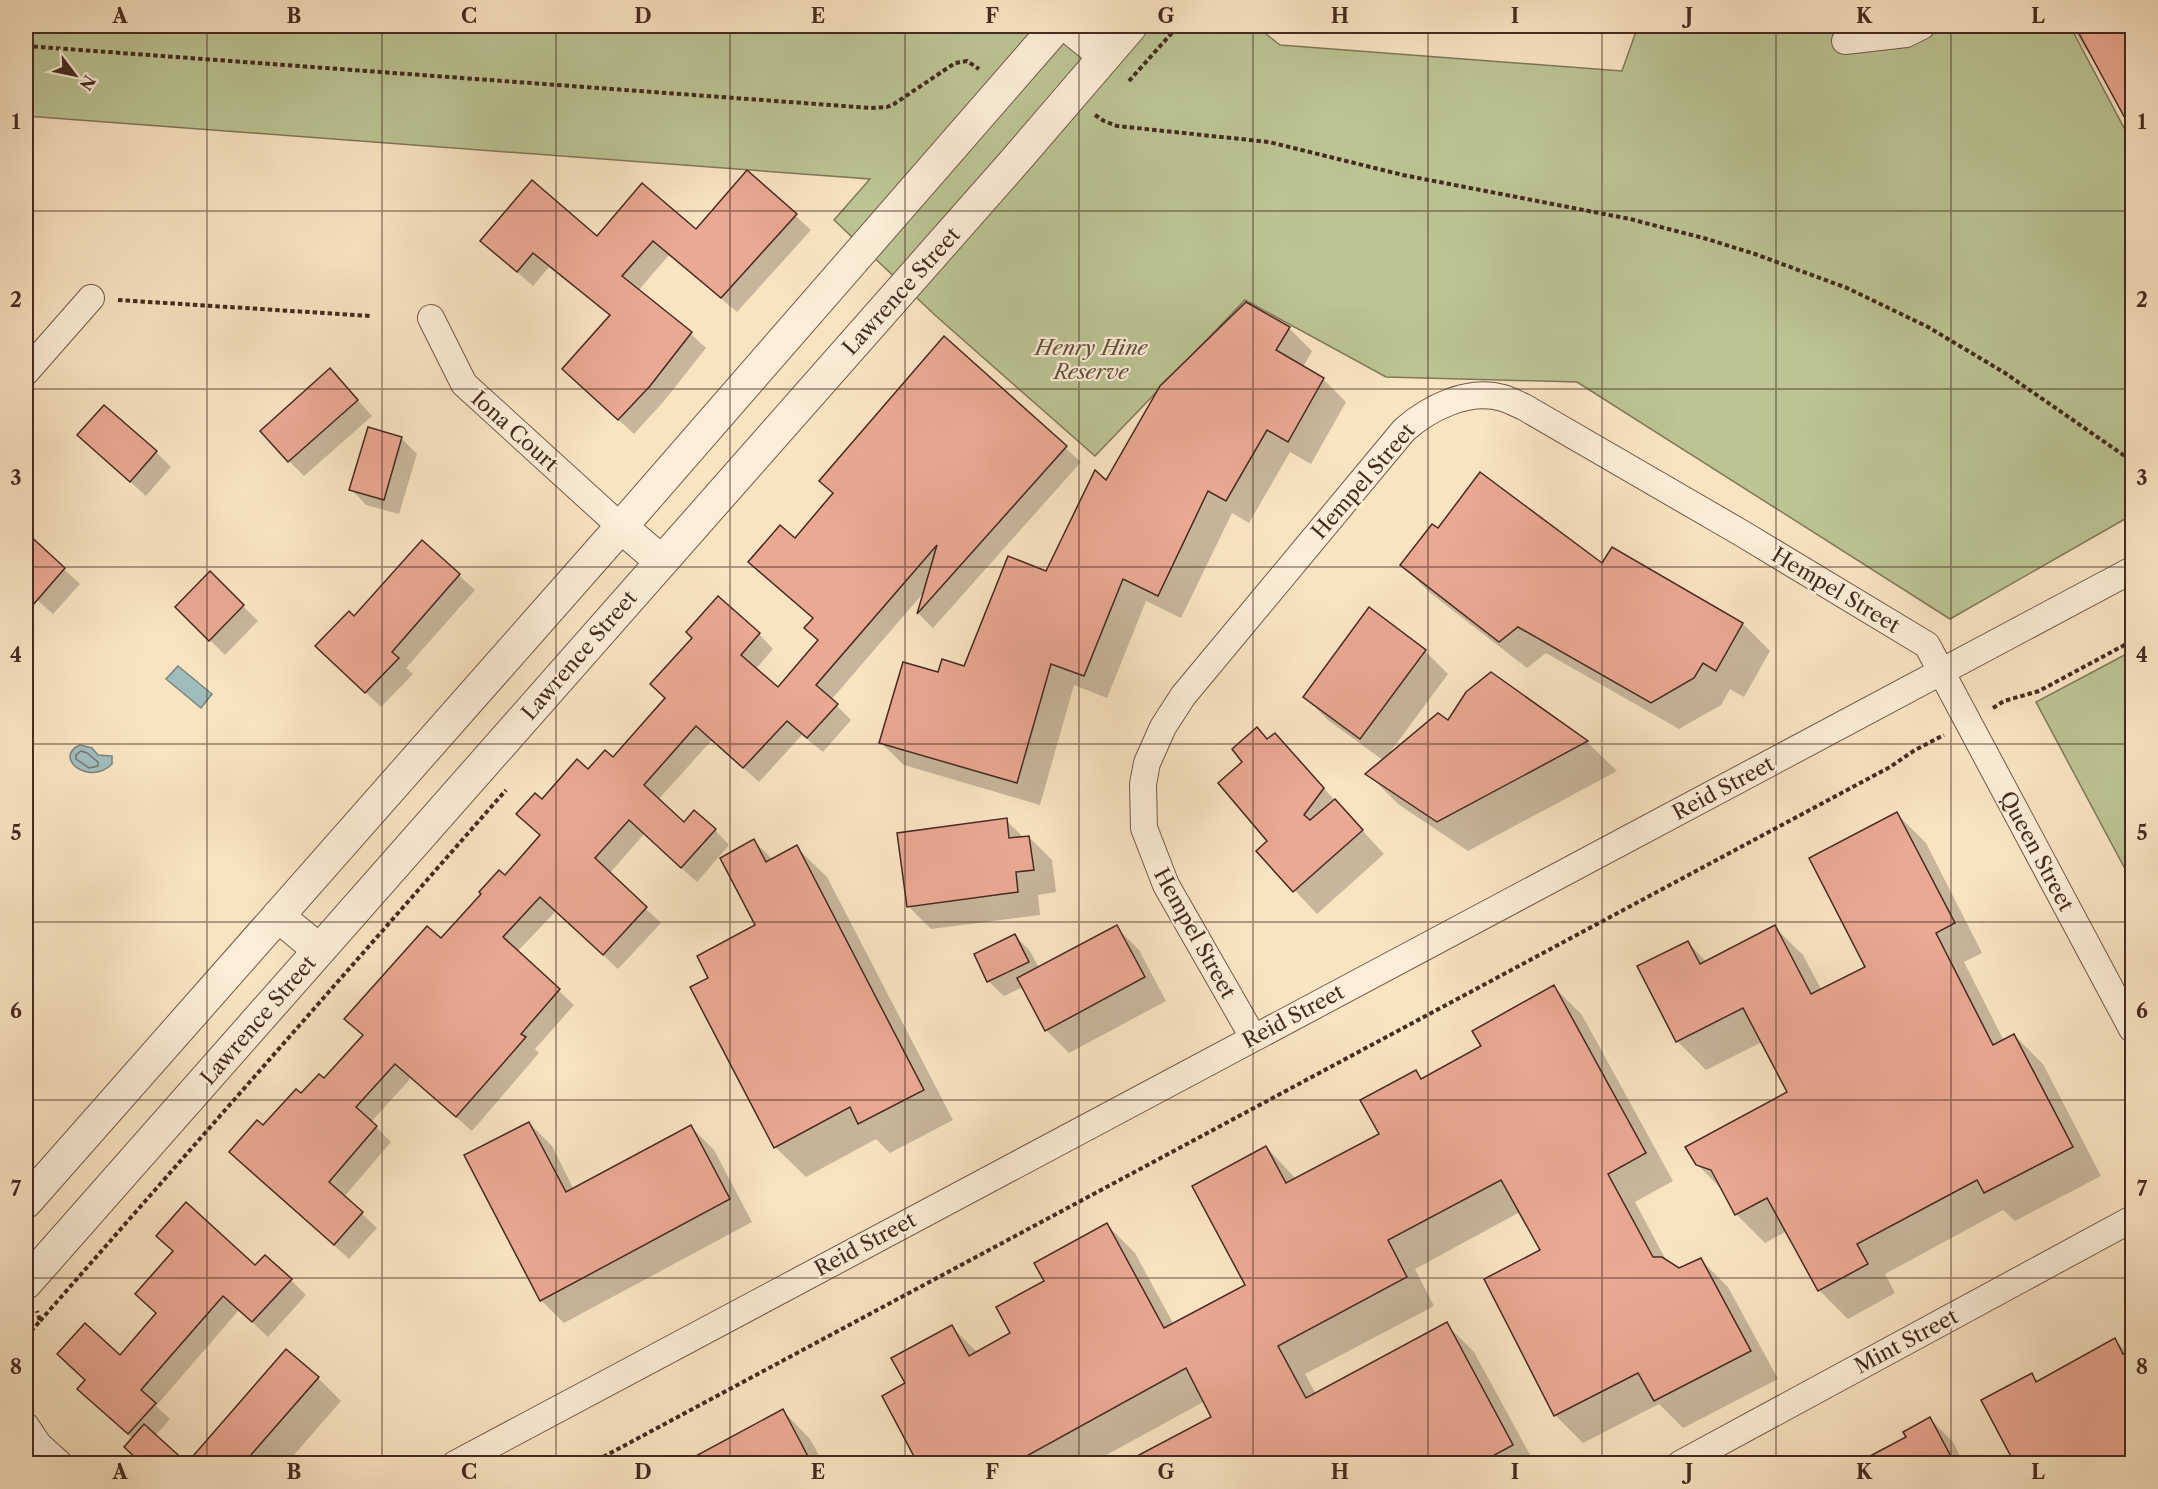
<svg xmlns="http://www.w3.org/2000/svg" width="2158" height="1489" font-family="'Libre Caslon Text',serif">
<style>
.green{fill:#bcc494;stroke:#80775a;stroke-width:1.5}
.water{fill:#a1bcbd;stroke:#7c827e;stroke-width:1.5}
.shadow{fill:#0003}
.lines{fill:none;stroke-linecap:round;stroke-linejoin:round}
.shore{stroke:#73736e;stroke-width:1.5}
.building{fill:#eba893;stroke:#452a20;stroke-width:1.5}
.minor-casing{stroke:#725848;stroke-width:28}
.tertiary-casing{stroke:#725848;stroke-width:34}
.path{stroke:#452a20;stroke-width:4;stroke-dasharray:4.5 3;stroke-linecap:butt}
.minor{stroke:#fbedd7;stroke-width:26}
.tertiary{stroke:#fbedd7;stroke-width:32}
.grid{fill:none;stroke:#452a20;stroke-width:1.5;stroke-opacity:0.55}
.labels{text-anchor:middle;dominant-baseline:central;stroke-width:4.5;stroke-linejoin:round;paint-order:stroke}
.street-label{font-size:21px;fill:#452a20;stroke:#fbedd7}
.park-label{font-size:21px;font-style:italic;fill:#63503d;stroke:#fbedd7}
.neatline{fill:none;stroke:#452a20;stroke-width:2}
.grid-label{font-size:20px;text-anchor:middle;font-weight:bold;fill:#452a20}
</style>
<rect width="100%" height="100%" fill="#f9e4c2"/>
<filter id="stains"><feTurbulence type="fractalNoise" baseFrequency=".00333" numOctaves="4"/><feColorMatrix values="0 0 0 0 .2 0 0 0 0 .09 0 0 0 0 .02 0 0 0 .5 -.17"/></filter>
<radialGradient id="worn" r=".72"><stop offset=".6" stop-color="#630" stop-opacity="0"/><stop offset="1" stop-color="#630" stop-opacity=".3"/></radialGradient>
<g class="green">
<path d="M 26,26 L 1256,26 L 1280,45 L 1622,71 L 1638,26 L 2070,26 L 2132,143 L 2132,515 L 1950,619 L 1577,382 L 1386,377 L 1245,300 L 1095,456 L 936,316 L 834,220 L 870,179 L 26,116 Z"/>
<path d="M 2132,651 L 2132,882 L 2036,702 Z"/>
</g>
<g class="water">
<path d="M 178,666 L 212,694 L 201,708 L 166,679 Z"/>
<path d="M 80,745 L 92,748 L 98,755 L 112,756 L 112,764 C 89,787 52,757 80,745 Z"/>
</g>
<g class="shadow">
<path d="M 2072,26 L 2132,26 L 2132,127 L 2094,58 L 2084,48 Z"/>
<path d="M 747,172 L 811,230 L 737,312 L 669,255 L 638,291 L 691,334 L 706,348 L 664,401 L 634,434 L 579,384 L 611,317 L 549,267 L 533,286 L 482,241 L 598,238 L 696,231 Z"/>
<path d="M 1289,328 L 1312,351 L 1303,367 L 1323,379 L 1346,402 L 1311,464 L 1290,452 L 1249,523 L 1232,513 L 1181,618 L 1146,601 L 1107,698 L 1074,685 L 1040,805 L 904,765 L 880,742 L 939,674 L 965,667 L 1047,573 L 1106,483 Z"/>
<path d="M 944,338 L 1081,462 L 933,628 L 919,614 L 925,591 L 831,700 L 851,720 L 823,752 L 802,735 L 759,782 L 712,740 L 658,800 L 685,824 L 715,830 L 729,845 L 697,882 L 644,834 L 609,874 L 661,923 L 618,969 L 556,911 L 517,952 L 574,1005 L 535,1049 L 539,1053 L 472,1131 L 411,1078 L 371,1122 L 391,1142 L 344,1197 L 377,1228 L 349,1259 L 231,1152 L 301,1095 L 324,1080 L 364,1036 L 346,1019 L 441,940 L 505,878 L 541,836 L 518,814 L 588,771 L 613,759 L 759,634 L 773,649 L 755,670 L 778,689 L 819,641 L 814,619 L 750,562 L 795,540 L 834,494 Z"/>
<path d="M 345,386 L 372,416 L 304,476 L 289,461 Z"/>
<path d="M 79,435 L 156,452 L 171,467 L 146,496 Z"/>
<path d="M 401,438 L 417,454 L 399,514 L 366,505 L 351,489 Z"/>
<path d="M 1438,530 L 1603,566 L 1612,549 L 1743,624 L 1770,651 L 1744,697 L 1730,689 L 1721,705 L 1679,729 L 1546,653 L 1527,668 L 1429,592 L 1402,565 Z"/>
<path d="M 26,534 L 80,584 L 53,614 L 26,590 Z"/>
<path d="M 422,542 L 475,590 L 406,668 L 413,674 L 381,707 L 333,661 L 354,619 Z"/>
<path d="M 210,573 L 258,621 L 225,655 L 177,607 Z"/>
<path d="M 1425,651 L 1448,674 L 1388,755 L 1448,722 L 1491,674 L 1587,742 L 1617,771 L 1468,851 L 1398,804 L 1368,774 L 1384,761 L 1328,720 L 1305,697 Z"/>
<path d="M 1275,735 L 1384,854 L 1317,914 L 1258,851 L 1269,841 Z"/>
<path d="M 1897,814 L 1926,843 L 1982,953 L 1964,962 L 2004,1041 L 2014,1035 L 2043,1064 L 2101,1176 L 2015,1221 L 2003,1210 L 1885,1274 L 1895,1293 L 1848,1319 L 1819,1290 L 1787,1231 L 1765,1243 L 1736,1214 L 1724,1192 L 1697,1164 L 1789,1093 L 1762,1042 L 1706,1070 L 1677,1041 L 1687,942 L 1707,962 L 1774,927 L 1803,955 L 1822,991 L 1867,967 Z"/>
<path d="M 1006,820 L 1024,838 L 1029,837 L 1052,860 L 1056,892 L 1038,895 L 1040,915 L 931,929 L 908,906 Z"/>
<path d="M 754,841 L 773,860 L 796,847 L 827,877 L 953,1120 L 890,1153 L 876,1139 L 806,1177 L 775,1147 L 710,978 L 757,925 Z"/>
<path d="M 1116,927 L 1139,950 L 1166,1001 L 1069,1053 L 1046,1030 L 1023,987 L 1004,996 L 988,981 L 1015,936 L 1030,951 L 1039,968 Z"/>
<path d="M 1554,987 L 1582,1015 L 1673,1181 L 1635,1202 L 1667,1262 L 1679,1270 L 1700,1259 L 1728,1287 L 1778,1379 L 1683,1428 L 1659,1404 L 1583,1443 L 1555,1415 L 1542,1251 L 1520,1212 L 1415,1269 L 1434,1306 L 1305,1374 L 1316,1394 L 1446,1324 L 1474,1352 L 1535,1464 L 1125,1464 L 1213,1417 L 1205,1401 L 1090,1464 L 920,1464 L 907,1383 L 952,1327 L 978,1353 L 1012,1334 L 1046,1281 L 1107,1225 L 1135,1253 L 1174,1325 L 1247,1285 L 1266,1147 L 1296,1179 L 1381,1135 L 1416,1072 L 1423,1080 L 1483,1046 Z"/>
<path d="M 529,1123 L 552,1146 L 574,1190 L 691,1127 L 714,1150 L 752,1222 L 564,1323 L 541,1300 Z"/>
<path d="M 255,1267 L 291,1280 L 306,1295 L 268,1337 L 239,1310 L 156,1406 L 170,1419 L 155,1436 L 133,1439 L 95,1404 L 120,1357 L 158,1314 L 137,1294 Z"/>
<path d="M 2115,1340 L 2128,1353 L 2016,1464 L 2031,1375 L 2039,1382 Z"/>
<path d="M 318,1378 L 341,1401 L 286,1464 L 216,1464 Z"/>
<path d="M 783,1411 L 810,1439 L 824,1464 L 682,1464 Z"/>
<path d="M 1930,1419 L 1953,1442 L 1964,1464 L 1873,1464 L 1908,1438 Z"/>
</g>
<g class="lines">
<path class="shore" d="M 81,751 L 87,753 L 98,762 L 98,766 L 89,768 L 76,759 L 76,755 Z"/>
</g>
<g class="building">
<path d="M 2075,26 L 2133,26 L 2133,133 Z"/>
<path d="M 747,170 L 797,214 L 721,298 L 653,241 L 622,276 L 692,332 L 650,386 L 618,420 L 562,369 L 610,315 L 533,253 L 517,272 L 480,241 L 532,180 L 597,236 L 642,183 L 696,229 Z"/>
<path d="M 1246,302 L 1290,327 L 1276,350 L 1324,378 L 1288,442 L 1267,430 L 1226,501 L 1208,491 L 1158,596 L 1123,579 L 1084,676 L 1051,664 L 1017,783 L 879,743 L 903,662 L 938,672 L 942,659 L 964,666 L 1008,556 L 1046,571 L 1095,470 L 1106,480 L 1160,386 Z"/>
<path d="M 944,336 L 1067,446 L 917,614 L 937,545 L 816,685 L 838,704 L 807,738 L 787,721 L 743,768 L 696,726 L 644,785 L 684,822 L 694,810 L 716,829 L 681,868 L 629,820 L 595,858 L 647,907 L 603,955 L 540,897 L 503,937 L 560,989 L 521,1034 L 526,1037 L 456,1117 L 395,1064 L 356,1107 L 377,1126 L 329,1182 L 363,1212 L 334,1245 L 229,1152 L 257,1120 L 263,1125 L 296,1089 L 301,1093 L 319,1074 L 324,1078 L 363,1035 L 344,1019 L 427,926 L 441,938 L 481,894 L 479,892 L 499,870 L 505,875 L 540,835 L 516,814 L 535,793 L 542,799 L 577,759 L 588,769 L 605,750 L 613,757 L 665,698 L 650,684 L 692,638 L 686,632 L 718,596 L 760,633 L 741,655 L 778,687 L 818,640 L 804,628 L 813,618 L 748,562 L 780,525 L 795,538 L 833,493 L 819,481 Z"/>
<path d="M 330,368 L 358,400 L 288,462 L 260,431 Z"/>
<path d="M 104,405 L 157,451 L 130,482 L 77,435 Z"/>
<path d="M 368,427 L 402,437 L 384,500 L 349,490 Z"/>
<path d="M 1480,472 L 1602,563 L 1612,547 L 1743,623 L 1716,671 L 1703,663 L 1694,678 L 1651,703 L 1518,627 L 1499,642 L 1400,565 L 1432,524 L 1438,528 Z"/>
<path d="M 26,532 L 65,568 L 26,613 Z"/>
<path d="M 422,540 L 460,574 L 392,652 L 399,658 L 365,693 L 315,646 L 349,611 L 354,616 Z"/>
<path d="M 210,571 L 244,605 L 209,641 L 175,607 Z"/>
<path d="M 1369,607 L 1426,650 L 1360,739 L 1303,697 Z"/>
<path d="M 1491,672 L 1588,741 L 1437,822 L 1365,774 L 1438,713 L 1448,720 L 1466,692 Z"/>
<path d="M 1257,727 L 1267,739 L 1275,733 L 1324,788 L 1304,815 L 1310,820 L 1335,799 L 1363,830 L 1293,892 L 1256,851 L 1267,841 L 1218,783 L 1242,762 L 1232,749 Z"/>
<path d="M 1897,812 L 1955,923 L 1936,933 L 1993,1045 L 2014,1034 L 2073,1147 L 1984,1193 L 1977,1180 L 1857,1244 L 1868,1264 L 1818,1291 L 1767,1198 L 1735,1215 L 1711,1170 L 1696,1165 L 1685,1147 L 1787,1092 L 1743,1008 L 1676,1042 L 1637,966 L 1688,941 L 1700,964 L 1775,925 L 1811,994 L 1865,967 L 1809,858 Z"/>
<path d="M 1007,818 L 1009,838 L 1029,836 L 1034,870 L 1016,872 L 1018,892 L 907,907 L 897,833 Z"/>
<path d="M 754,839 L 766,862 L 797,845 L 924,1090 L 858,1124 L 850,1107 L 774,1148 L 690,987 L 708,978 L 697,956 L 755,925 L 720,858 Z"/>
<path d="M 1117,925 L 1145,977 L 1045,1031 L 1017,978 Z"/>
<path d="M 1015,934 L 1029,962 L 987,982 L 974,954 Z"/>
<path d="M 1554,985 L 1646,1153 L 1608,1174 L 1653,1257 L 1662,1257 L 1679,1268 L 1701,1258 L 1751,1351 L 1654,1401 L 1638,1373 L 1554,1416 L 1484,1279 L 1540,1250 L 1501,1180 L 1388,1240 L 1407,1277 L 1278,1346 L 1306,1398 L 1447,1322 L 1513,1445 L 1478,1464 L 1122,1464 L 1211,1417 L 1186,1368 L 1012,1464 L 918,1464 L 882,1396 L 905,1383 L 891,1358 L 952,1325 L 969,1356 L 1010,1333 L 996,1307 L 1044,1281 L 1034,1263 L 1107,1223 L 1164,1328 L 1245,1285 L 1192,1186 L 1266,1146 L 1286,1183 L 1379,1134 L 1360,1100 L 1416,1070 L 1421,1079 L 1481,1046 L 1472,1031 Z"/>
<path d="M 529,1122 L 566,1192 L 691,1125 L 730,1199 L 540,1301 L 464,1155 Z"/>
<path d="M 186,1202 L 255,1265 L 265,1255 L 292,1279 L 252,1322 L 223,1296 L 141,1390 L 156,1403 L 128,1434 L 77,1389 L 85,1380 L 57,1354 L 85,1323 L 120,1355 L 156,1313 L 135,1294 L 173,1251 L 156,1236 Z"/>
<path d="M 2115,1338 L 2123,1354 L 2133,1349 L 2133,1464 L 2015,1464 L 1981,1400 L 2032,1373 L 2036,1382 Z"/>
<path d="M 286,1349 L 319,1377 L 243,1464 L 142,1464 L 124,1447 L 144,1424 L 187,1463 Z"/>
<path d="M 783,1409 L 812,1464 L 681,1464 Z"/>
<path d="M 1930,1417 L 1955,1464 L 1855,1464 L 1906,1437 L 1903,1432 Z"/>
</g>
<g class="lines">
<defs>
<g id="minor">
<path d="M 1845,41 L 1906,34 L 1922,26"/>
<path d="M 431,318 L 464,384 L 621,527"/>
<path d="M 26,372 L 91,298"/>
<path d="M 1253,1037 L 1166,885 L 1144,828 L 1143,784 L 1147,763 L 1163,727 L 1183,696 L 1404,430 C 1429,408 1468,388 1503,398 C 1510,400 1517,404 1524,407 L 1743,534 L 1927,645 L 2132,1029"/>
<path d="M 26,1426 L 38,1444 L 60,1464"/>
<path d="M 455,1464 L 2132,570"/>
<path d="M 1680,1464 L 2132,1219"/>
</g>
<g id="tertiary">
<path d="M 1068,26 L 1105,56"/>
<path d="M 621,527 L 661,561"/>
<path d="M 278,916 L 319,950"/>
<path d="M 26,1202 L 621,527 L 1057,26"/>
<path d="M 26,1283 L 1015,161 L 1131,26"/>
</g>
</defs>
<use href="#minor" class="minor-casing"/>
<use href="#tertiary" class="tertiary-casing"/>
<g class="path">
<path d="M 26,46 L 871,108 L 887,107 L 894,104 L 955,63 L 967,61 L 979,69"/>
<path d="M 1129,81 L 1178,26"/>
<path d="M 1095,115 L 1104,121 L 1117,126 L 1269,142 L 1403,175 L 1630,219 L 1707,239 L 1755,254 L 1847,288 L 1928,327 L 2005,373 L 2132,461"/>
<path d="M 118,300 L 371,316"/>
<path d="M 1993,708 L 2004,701 L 2039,691 L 2132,641"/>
<path d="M 40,1321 L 506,790"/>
<path d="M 26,1337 L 40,1321 L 37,1311"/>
<path d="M 590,1464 L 1890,767 L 1915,750 L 1944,735"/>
</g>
<use href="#minor" class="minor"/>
<use href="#tertiary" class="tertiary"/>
</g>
<path class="grid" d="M 207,26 L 207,1464M 382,26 L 382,1464M 556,26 L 556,1464M 730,26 L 730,1464M 905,26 L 905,1464M 1079,26 L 1079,1464M 1253,26 L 1253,1464M 1428,26 L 1428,1464M 1602,26 L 1602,1464M 1776,26 L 1776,1464M 1951,26 L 1951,1464M 26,211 L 2132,211M 26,389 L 2132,389M 26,567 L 2132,567M 26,744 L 2132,744M 26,922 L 2132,922M 26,1100 L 2132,1100M 26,1278 L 2132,1278"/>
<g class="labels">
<g class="street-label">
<text transform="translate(901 291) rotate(-48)">Lawrence Street</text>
<text transform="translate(515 431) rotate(42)">Iona Court</text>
<text transform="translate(1363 481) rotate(-49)">Hempel Street</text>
<text transform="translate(1836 590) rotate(31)">Hempel Street</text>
<text transform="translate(579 655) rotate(-49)">Lawrence Street</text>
<text transform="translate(1723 788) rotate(-28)">Reid Street</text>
<text transform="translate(2037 851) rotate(62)">Queen Street</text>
<text transform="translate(1195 933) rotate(61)">Hempel Street</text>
<text transform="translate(1293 1016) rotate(-28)">Reid Street</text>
<text transform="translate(258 1020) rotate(-49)">Lawrence Street</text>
<text transform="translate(865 1244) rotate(-28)">Reid Street</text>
<text transform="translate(1906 1341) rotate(-28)">Mint Street</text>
</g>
<g class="park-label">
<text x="1091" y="347">Henry Hine<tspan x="1091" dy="24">Reserve</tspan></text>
</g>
</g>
<rect width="2158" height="1489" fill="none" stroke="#f9e4c2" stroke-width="66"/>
<g transform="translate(75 75) rotate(122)" stroke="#fbedd7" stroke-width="4.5" paint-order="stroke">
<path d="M0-4.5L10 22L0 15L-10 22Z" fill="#452a20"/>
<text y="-9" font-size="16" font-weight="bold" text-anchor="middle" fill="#452a20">N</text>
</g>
<rect x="33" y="33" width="2092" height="1423" class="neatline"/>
<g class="grid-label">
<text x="120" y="23">A</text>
<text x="294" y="23">B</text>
<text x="469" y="23">C</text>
<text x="643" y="23">D</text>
<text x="818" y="23">E</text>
<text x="992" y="23">F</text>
<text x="1166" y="23">G</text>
<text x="1340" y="23">H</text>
<text x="1515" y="23">I</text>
<text x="1689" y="23">J</text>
<text x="1864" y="23">K</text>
<text x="2038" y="23">L</text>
<text x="16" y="129">1</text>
<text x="2142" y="129">1</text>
<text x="16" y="307">2</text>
<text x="2142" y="307">2</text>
<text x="16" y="485">3</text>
<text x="2142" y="485">3</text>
<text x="16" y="662">4</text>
<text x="2142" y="662">4</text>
<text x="16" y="840">5</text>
<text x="2142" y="840">5</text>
<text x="16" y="1018">6</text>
<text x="2142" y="1018">6</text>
<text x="16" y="1196">7</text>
<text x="2142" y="1196">7</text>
<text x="16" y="1374">8</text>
<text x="2142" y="1374">8</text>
<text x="120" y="1479">A</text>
<text x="294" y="1479">B</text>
<text x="469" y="1479">C</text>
<text x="643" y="1479">D</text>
<text x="818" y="1479">E</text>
<text x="992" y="1479">F</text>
<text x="1166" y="1479">G</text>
<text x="1340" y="1479">H</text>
<text x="1515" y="1479">I</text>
<text x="1689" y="1479">J</text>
<text x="1864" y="1479">K</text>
<text x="2038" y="1479">L</text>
</g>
<rect width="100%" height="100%" filter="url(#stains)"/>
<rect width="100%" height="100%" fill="url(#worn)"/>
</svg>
